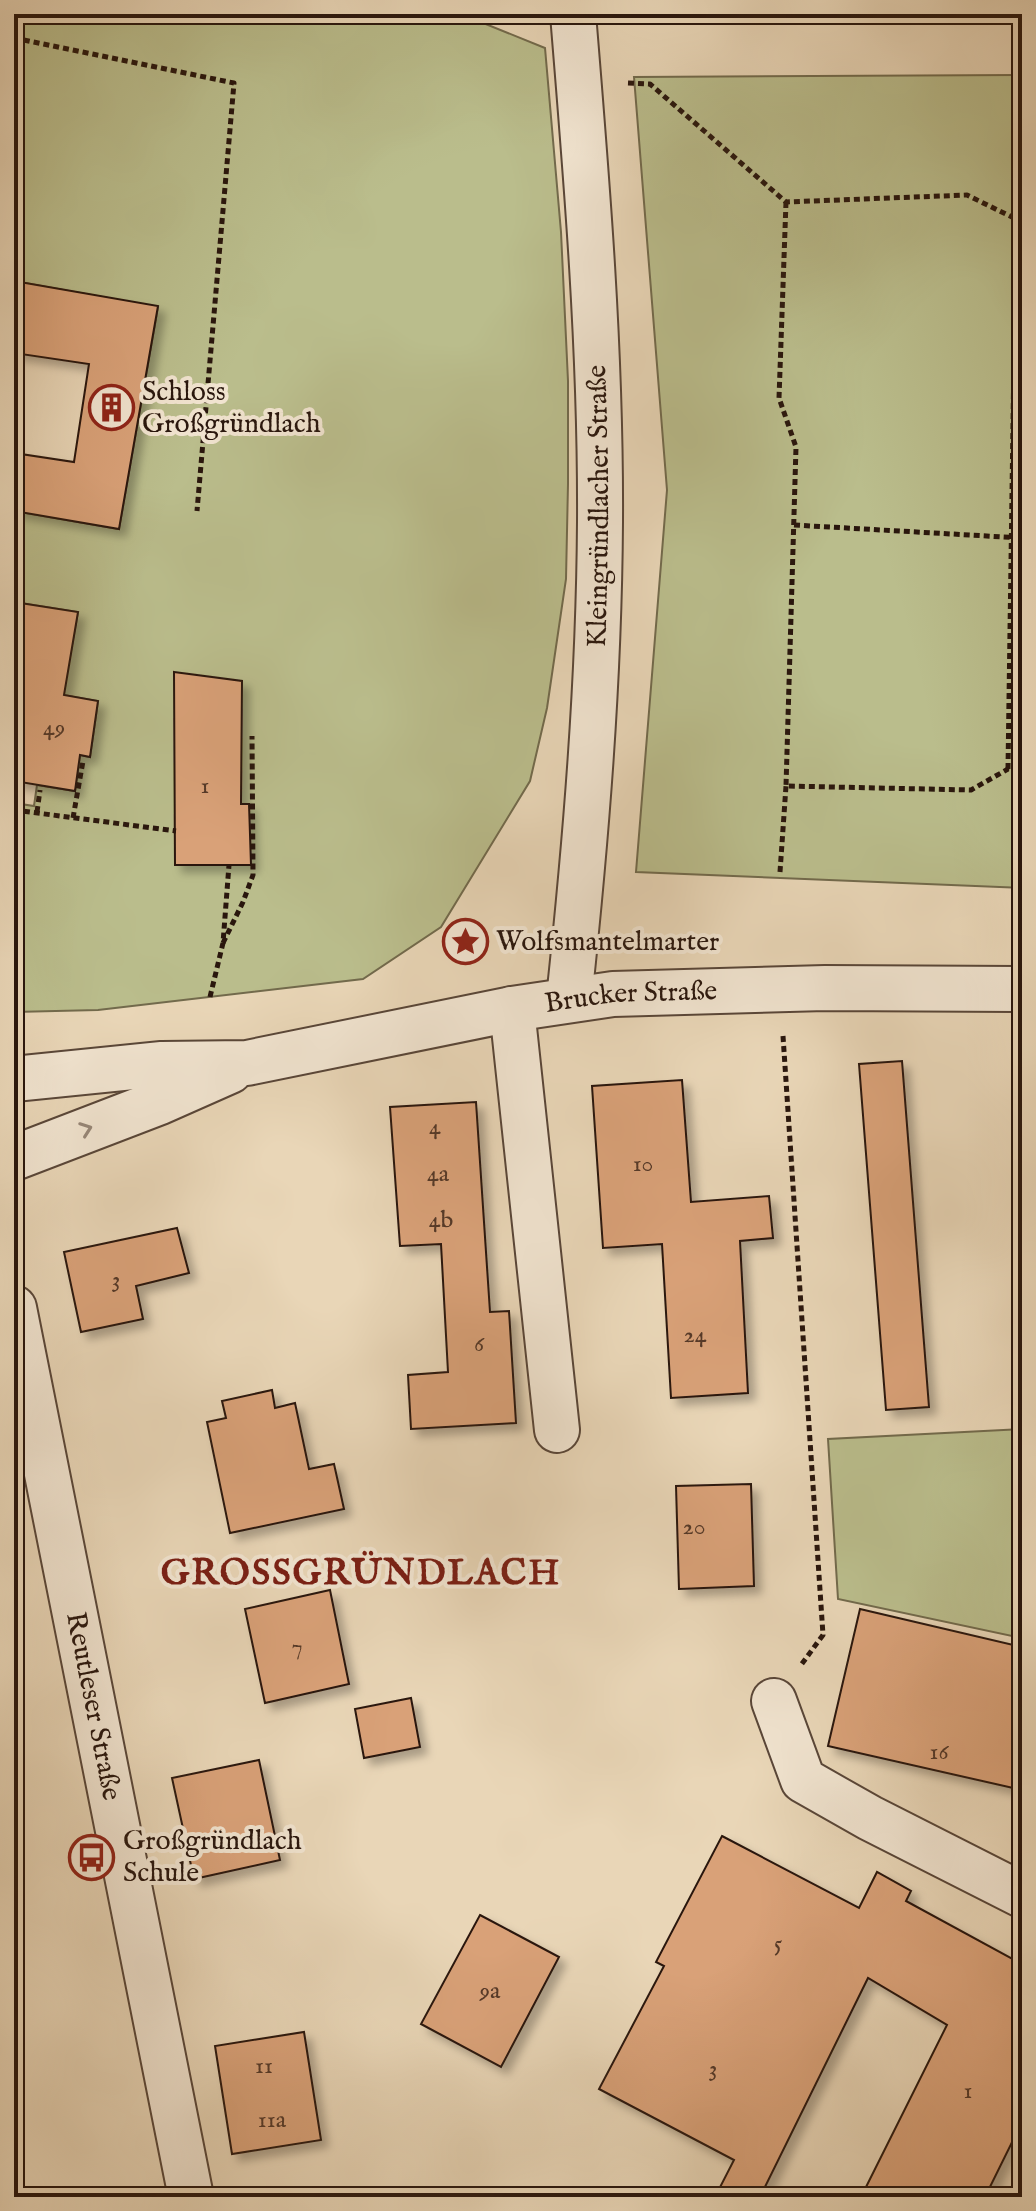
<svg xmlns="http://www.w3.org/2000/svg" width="1036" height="2211" font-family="'IM FELL English',serif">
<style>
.green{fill:#babd8c;stroke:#726a4c;stroke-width:2}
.building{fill:#d9a178;stroke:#29160d;stroke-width:2;filter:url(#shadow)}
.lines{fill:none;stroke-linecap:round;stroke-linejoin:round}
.minor-casing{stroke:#594638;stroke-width:48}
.path{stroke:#29160d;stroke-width:5;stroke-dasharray:6 4;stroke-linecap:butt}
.minor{stroke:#f1e4d0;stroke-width:44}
.oneway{stroke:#978778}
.labels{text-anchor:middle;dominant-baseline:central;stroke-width:8;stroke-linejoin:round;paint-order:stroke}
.number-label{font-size:24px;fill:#553928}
.poi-label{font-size:28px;fill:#29160d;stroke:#f1e4d0;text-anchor:start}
.street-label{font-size:28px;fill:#29160d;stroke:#f1e4d0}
.district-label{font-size:36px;font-weight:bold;letter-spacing:2px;fill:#7a1f14;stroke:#f1e4d0}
</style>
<defs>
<filter id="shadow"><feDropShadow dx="7" dy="7" stdDeviation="4" flood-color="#0004"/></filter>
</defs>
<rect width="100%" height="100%" fill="#e9d6b7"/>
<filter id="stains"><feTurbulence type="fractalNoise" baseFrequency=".0025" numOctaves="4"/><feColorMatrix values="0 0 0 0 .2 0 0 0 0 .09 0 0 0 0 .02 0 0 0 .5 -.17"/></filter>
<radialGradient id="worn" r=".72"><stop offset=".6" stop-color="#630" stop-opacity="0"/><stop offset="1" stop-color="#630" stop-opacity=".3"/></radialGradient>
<g class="green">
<path d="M 14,14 L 461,14 L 545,48 L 561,232 L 568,381 L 568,484 L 566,579 L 547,708 L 530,781 L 441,927 L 363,979 L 98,1010 L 14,1012 L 14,803 L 34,806 L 37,785 L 75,791 L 80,755 L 90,757 L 98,701 L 63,695 L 78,612 L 14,602 L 14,511 L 119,529 L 158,307 L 14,281 Z"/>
<path d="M 1022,75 L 1022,888 L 636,872 L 667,490 L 634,77 Z"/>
<path d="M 1022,1429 L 1022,1638 L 838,1599 L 828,1439 Z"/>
</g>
<g class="building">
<path d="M 14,281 L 158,306 L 119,529 L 14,511 L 14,453 L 74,462 L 89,364 L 14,353 Z"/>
<path d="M 14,602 L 78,612 L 64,695 L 98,701 L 90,757 L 80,755 L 75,791 L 14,781 Z"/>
<path d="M 174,672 L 242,681 L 241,804 L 249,804 L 251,865 L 175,865 Z"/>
<path d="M 902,1061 L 929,1407 L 886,1410 L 859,1064 Z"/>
<path d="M 682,1080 L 691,1202 L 769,1196 L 773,1238 L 740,1241 L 748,1393 L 671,1398 L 662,1244 L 603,1248 L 592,1086 Z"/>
<path d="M 476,1102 L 490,1312 L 509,1311 L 516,1423 L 411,1429 L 408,1375 L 448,1372 L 441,1244 L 400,1246 L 390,1107 Z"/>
<path d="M 177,1228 L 189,1273 L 136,1286 L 143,1319 L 81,1332 L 64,1252 Z"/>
<path d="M 272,1390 L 275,1408 L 295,1403 L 309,1469 L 334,1464 L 344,1509 L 230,1533 L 207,1422 L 226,1418 L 222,1401 Z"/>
<path d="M 751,1484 L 754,1586 L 679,1589 L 676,1486 Z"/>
<path d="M 330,1590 L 349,1684 L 265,1703 L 245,1609 Z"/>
<path d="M 860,1609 L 1022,1647 L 1022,1790 L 828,1746 Z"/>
<path d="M 411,1698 L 420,1747 L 364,1758 L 355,1709 Z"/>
<path d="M 259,1760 L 280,1860 L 194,1879 L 172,1778 Z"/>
<path d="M 722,1836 L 859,1908 L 877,1872 L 911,1891 L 906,1901 L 1022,1964 L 1022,2122 L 985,2197 L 861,2197 L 947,2025 L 868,1978 L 760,2197 L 715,2197 L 734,2160 L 599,2089 L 664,1966 L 656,1962 Z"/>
<path d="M 480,1915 L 559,1957 L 501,2067 L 421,2024 Z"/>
<path d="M 304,2032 L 321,2140 L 232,2154 L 215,2046 Z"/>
</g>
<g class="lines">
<defs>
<g id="minor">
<path id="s1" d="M 569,999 C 586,840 599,682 600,522 C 601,352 587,183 573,14"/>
<path d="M 512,1009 L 557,1430"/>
<path id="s2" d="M 14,1079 L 162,1064 L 247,1063 L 512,1009 L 613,994 L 825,988 L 1022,989"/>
<path d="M 14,1158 L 160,1102 L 230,1071"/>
<path id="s3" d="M 14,1308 L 191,2197"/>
<path d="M 774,1701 L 803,1780 L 870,1818 L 1022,1895"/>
</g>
</defs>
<use href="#minor" class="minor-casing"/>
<g class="path">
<path d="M 14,38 L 234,83 L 197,511"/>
<path d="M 628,83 L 650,84 L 786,202 L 967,195 L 1016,219 L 1022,219"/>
<path d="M 786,202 L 779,398 L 796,447 L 786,786 L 971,790 L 1008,769 L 1022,770"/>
<path d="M 794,525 L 1022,538"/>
<path d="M 1008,769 L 1016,219"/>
<path d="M 14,810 L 176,831"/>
<path d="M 37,812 L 40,790"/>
<path d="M 73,818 L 83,761"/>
<path d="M 780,872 L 786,786"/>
<path d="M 223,943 L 243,902 L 253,875 L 252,736"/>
<path d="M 210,997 L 223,943 L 229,865"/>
<path d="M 783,1036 L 823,1635 L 801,1665"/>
</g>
<use href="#minor" class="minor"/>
</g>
<defs><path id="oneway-chevron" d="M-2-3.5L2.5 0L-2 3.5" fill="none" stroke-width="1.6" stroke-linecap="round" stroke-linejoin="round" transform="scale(2)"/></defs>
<use class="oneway" href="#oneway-chevron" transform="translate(86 1129) rotate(-20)"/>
<defs>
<symbol id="building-ring" viewBox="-11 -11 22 22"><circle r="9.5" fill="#f1e4d0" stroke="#8f2418" stroke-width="1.5"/><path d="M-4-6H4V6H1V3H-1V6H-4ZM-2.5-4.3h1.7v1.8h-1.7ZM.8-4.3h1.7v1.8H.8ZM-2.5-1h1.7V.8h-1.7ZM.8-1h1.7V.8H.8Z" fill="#8f2418"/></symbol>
<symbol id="sight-ring" viewBox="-11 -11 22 22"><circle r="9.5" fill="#f1e4d0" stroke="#8f2418" stroke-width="1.5"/><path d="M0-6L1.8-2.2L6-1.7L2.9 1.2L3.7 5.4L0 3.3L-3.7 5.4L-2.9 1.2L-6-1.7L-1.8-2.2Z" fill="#8f2418"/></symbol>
<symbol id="bus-ring" viewBox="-11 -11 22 22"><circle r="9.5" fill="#f1e4d0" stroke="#8f2418" stroke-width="1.5"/><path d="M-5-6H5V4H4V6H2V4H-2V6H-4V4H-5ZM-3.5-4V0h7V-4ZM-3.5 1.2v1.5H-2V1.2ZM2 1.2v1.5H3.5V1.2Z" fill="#8f2418"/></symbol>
</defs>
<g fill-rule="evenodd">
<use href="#building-ring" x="86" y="382" width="51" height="51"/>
<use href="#sight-ring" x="440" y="916" width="51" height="51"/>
<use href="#bus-ring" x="66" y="1832" width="51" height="51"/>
</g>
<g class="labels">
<g class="number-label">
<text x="54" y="728">49</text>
<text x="205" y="786">1</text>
<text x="435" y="1127">4</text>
<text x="643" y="1164">10</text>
<text x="438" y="1174">4a</text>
<text x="441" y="1220">4b</text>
<text x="116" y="1280">3</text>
<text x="695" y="1335">24</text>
<text x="479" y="1344">6</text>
<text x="694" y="1527">20</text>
<text x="297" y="1647">7</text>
<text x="939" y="1752">16</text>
<text x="778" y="1944">5</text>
<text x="490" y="1991">9a</text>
<text x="264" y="2066">11</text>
<text x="713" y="2069">3</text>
<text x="968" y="2091">1</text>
<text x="272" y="2120">11a</text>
</g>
<g class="poi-label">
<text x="142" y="392">Schloss<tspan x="142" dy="32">Großgründlach</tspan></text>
<text x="496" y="942">Wolfsmantelmarter</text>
<text x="123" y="1841">Großgründlach<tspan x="123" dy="32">Schule</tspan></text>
</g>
<g class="street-label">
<text stroke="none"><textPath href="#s1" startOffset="494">Kleingründlacher Straße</textPath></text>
<text stroke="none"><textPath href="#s2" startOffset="624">Brucker Straße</textPath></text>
<text stroke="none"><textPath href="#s3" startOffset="406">Reutleser Straße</textPath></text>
</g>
<g class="district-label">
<text x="361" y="1574">GROSSGRÜNDLACH</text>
</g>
</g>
<rect width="1036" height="2211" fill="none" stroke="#e9d6b7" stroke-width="48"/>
<rect x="16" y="16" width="1004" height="2179" fill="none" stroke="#29160d" stroke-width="4"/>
<rect x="24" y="24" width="988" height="2163" fill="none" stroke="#29160d" stroke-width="2"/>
<rect width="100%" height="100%" filter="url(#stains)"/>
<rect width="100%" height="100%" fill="url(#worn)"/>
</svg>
